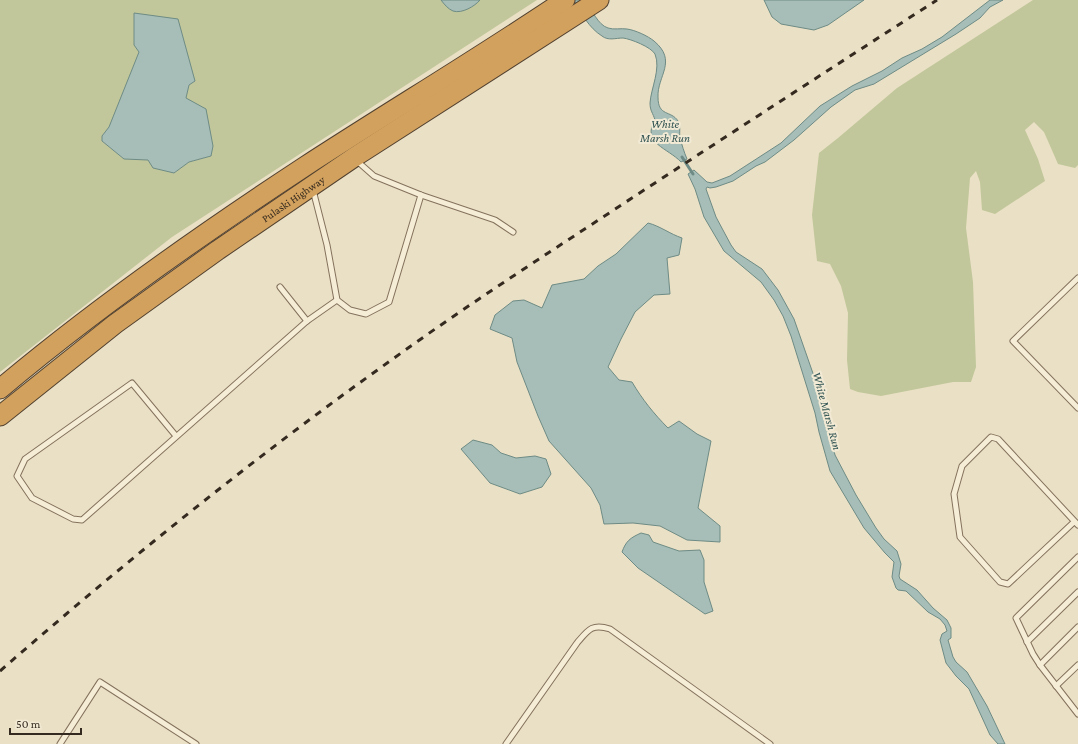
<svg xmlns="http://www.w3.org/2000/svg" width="1078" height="744" font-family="'Crimson Pro',serif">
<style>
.green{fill:#c1c79a;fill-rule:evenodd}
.water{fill:#a6beb7;stroke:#6e8b85}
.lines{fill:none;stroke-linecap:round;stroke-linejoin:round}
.stream{stroke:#6e8b85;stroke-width:3}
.lane-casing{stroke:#84725d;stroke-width:7}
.highway-casing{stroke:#524130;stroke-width:21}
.lane{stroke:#f6edd7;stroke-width:5}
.highway{stroke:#d2a15d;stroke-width:19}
.rail{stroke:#352a1f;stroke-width:3;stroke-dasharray:7 7;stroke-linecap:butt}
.labels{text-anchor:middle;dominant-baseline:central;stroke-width:4;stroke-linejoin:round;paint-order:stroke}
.street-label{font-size:11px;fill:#352a1f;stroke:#f2ead4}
.water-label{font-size:12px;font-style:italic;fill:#305352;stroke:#f2ead4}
</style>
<rect width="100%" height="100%" fill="#eae0c5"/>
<g class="green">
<path d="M 0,0 L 537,0 L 172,237 L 0,372 ZM 139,52 L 189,85 L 186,98 L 211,156 L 189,162 L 174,173 L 148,160 L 124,159 L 102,141 L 102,136 L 109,128 Z"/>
<path d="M 1033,0 L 1078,0 L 1078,165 L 1075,168 L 1058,164 L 1044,132 L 1034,122 L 1025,130 L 1038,159 L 1045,181 L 995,214 L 982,210 L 980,182 L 976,171 L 970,178 L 966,228 L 973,282 L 976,367 L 971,382 L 953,382 L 881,396 L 858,392 L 850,389 L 847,360 L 848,313 L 841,286 L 830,264 L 817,261 L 812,215 L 819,153 L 838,138 L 897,88 Z"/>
</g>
<g class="water">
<path d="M 441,0 L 480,0 C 475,6 462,14 453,11 C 448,9 444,4 441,0 Z"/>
<path d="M 574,0 L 586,0 C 591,9 598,25 608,28 C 614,30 621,28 627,29 C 635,30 648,36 654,41 C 678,61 657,76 658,97 C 658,117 671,110 678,121 C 681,127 679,132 680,138 C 682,145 684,152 687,159 L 681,162 C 668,148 641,143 655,120 C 653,113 650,111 650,103 C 651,88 661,69 655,54 C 651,47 631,39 623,38 C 616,38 608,41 602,36 C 589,28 581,13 574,0 Z"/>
<path d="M 764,0 L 864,0 L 828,25 L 814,30 L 781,24 L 772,17 Z"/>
<path d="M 990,0 L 1003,0 L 990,7 L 980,18 L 956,34 L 874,84 L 855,90 L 831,107 L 794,140 L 765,162 L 756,166 L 733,181 L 716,187 L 710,188 L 707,187 L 706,189 L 716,217 L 731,245 L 736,252 L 762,269 L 778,290 L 794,319 L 816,382 L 823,398 L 825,414 L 835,455 L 856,495 L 876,528 L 884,539 L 897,551 L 901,564 L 899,576 L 900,579 L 917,590 L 933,608 L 947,620 L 951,628 L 951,638 L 948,640 L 953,657 L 956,662 L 967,672 L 987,706 L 1005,744 L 998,744 L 990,735 L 969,689 L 956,676 L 946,663 L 940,640 L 942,634 L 947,631 L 945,625 L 940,619 L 928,612 L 906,591 L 898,590 L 896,588 L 892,577 L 894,562 L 885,553 L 864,528 L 830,471 L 819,432 L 815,413 L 791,336 L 783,316 L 774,300 L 761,282 L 724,251 L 704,217 L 695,189 L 688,174 L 694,170 L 707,182 L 712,183 L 730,176 L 781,143 L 820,106 L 852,86 L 882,71 L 902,58 L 922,49 L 942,37 Z"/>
<path d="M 134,13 L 178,19 L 195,81 L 189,85 L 186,98 L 206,109 L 213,146 L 211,156 L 189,162 L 174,173 L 153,168 L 148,160 L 124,159 L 102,141 L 102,136 L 109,127 L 139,52 L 134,45 Z"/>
<path d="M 648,223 C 660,226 670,234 682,238 L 679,255 L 667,258 L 670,294 L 654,295 L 635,312 L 621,339 L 608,367 L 619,380 L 632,382 C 642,399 654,414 668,428 L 679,421 L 697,434 L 711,441 L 698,508 L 720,526 L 720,542 L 687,540 L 660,526 L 633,523 L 604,524 L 600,505 L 591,488 L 549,441 L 538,416 L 517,362 L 512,338 L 490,329 L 495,315 L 513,301 L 524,300 L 542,308 L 552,285 L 584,279 L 598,266 L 616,254 Z"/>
<path d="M 473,440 L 492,445 L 501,453 L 516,458 L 535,456 L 546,459 L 551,474 L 542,487 L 520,494 L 490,483 L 461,449 Z"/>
<path d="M 641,533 L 649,535 L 653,542 L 679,551 L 700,550 L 704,560 L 704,582 L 713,611 L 705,614 L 638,568 L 622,552 C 626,541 630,538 641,533 Z"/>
</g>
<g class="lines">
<path class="stream" d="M 682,157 L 693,174"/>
<defs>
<g id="lane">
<path d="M 357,161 L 374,176 L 421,195 L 495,220 L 513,232"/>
<path d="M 313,190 L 327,245 L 337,300 L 350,310 L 366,314 L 389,302 L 421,195"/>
<path d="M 1078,278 L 1013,341 L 1078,408"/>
<path d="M 280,287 L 307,321"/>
<path d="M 176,436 L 132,383 L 25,459 L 17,476 L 32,498 L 73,519 L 82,520 L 307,321 L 337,300"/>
<path d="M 1074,522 L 1008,584 L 1000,582 L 960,537 L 954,494 L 962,466 L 991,437 L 998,439 L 1078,525"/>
<path d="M 1078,557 L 1016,618 L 1033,654 L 1040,665 L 1078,714"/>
<path d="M 1027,642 L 1078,592"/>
<path d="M 1040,665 L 1078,627"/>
<path d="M 1056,686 L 1078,665"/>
<path d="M 60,744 L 100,682 L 196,744"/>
<path d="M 506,744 L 577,643 C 588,630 592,623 610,629 L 770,744"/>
</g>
<g id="highway">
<path d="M 0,389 C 96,308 199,236 304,167 C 390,111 479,58 565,0"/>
<path id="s1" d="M 0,416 L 115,324 L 218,250 L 353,158 L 599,0"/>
</g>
</defs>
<use href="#lane" class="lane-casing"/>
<use href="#highway" class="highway-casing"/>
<use href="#lane" class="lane"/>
<use href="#highway" class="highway"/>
<path class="rail" d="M 0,671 C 125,562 255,457 390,361 C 470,303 553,250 635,196 C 736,130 836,65 937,0"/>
</g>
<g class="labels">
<g class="street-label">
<text stroke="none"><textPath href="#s1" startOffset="365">Pulaski Highway</textPath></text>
</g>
<g class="water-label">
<text x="665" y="124">White<tspan x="665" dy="14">Marsh Run</tspan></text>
<text transform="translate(827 411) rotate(75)">White Marsh Run</text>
</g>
</g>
<path d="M10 728v6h71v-6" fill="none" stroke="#352a1f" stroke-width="2"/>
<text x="16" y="728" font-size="12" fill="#352a1f" stroke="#f2ead4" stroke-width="3" paint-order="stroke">50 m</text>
</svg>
